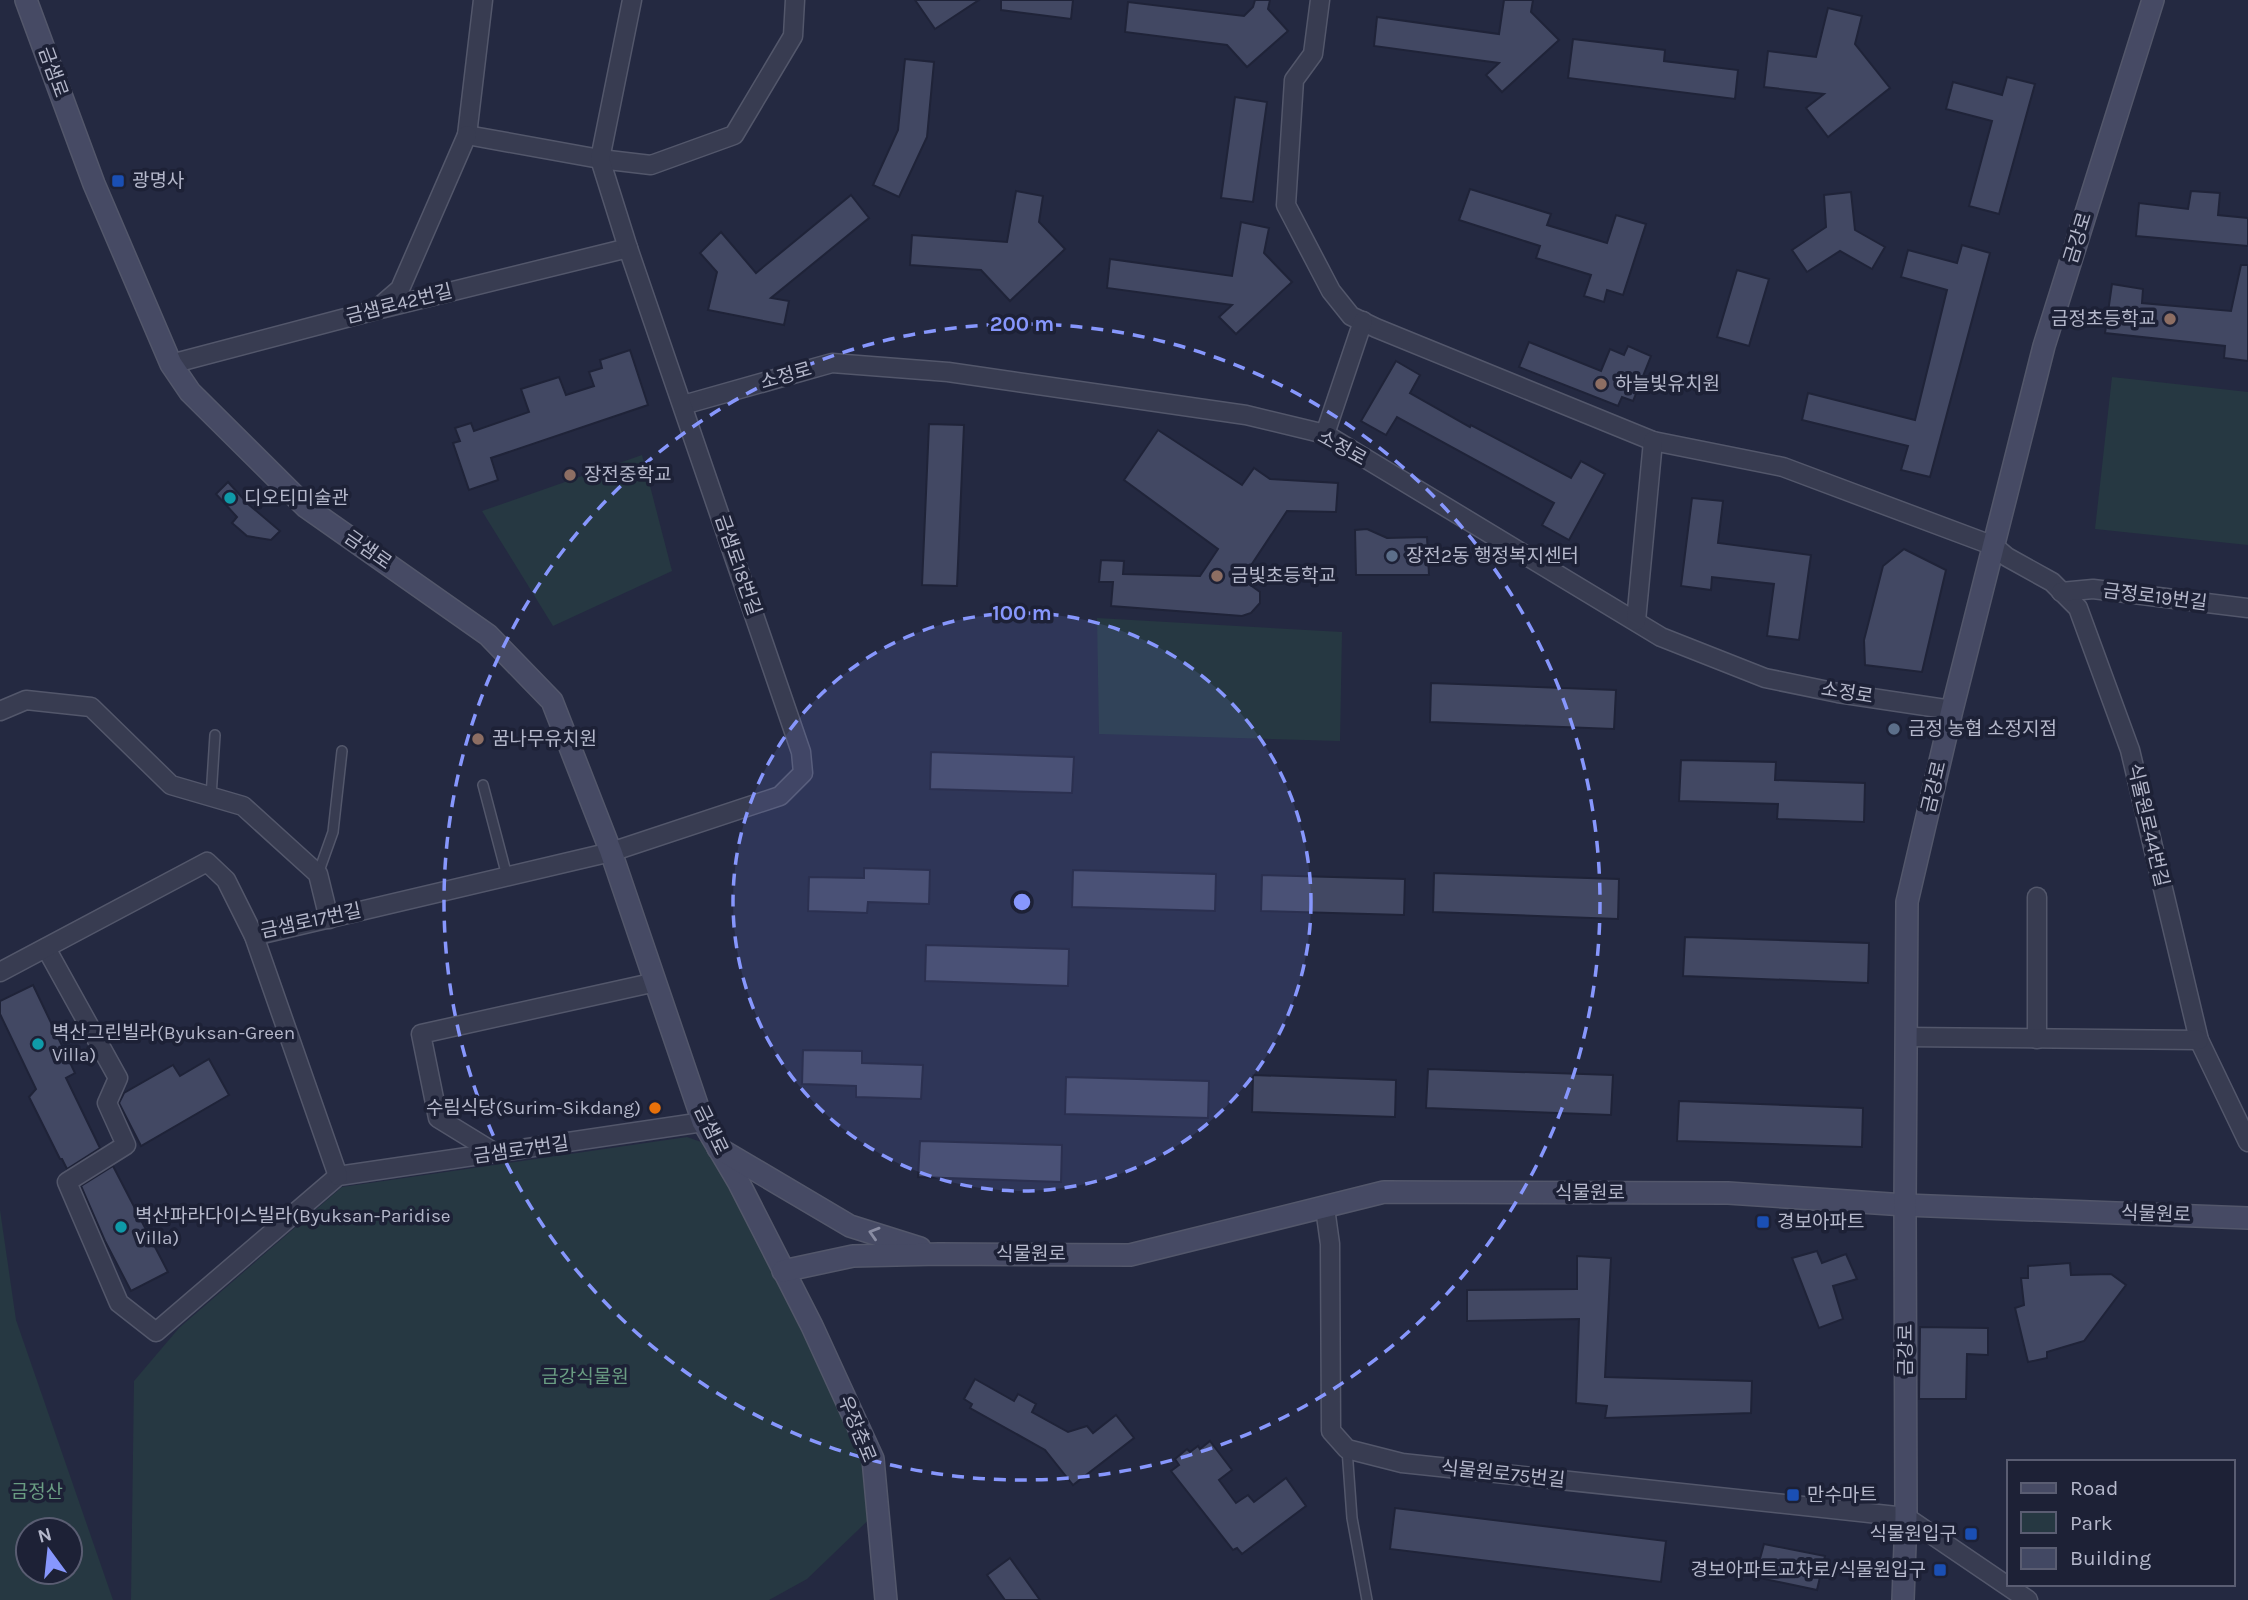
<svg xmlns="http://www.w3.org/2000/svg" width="2248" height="1600" font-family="Karla,'Noto Sans KR',sans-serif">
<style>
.green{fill:#263842;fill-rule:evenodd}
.building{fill:#424863;stroke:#1f2338;stroke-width:2}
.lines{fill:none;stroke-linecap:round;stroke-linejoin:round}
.lane-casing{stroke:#53576b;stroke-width:12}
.street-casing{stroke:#53576b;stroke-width:21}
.secondary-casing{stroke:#53576b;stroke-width:24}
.lane{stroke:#383c51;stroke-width:9}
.street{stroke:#383c51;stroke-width:18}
.secondary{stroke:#464a64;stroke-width:21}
.oneway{stroke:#898ca2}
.ring{fill:none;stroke:#8797fd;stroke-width:3.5;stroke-dasharray:12 9}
.transit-dot{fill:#1a4fb4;stroke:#1d2136;stroke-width:2.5}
.education-dot{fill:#8d6e63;stroke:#1d2136;stroke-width:2.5}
.culture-dot{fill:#0f9aa8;stroke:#1d2136;stroke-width:2.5}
.service-dot{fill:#5c6f8a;stroke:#1d2136;stroke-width:2.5}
.food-dot{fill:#e8710a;stroke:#1d2136;stroke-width:2.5}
.labels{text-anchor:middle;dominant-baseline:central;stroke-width:7;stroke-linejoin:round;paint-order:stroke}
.street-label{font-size:19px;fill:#b5b8cb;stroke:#1d2136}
.poi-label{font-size:19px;fill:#b5b8cb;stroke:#1d2136;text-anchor:start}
.park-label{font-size:19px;fill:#6a9d83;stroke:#1d2136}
.centre{fill:#8797fd;stroke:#1d2136;stroke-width:3.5}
.ring-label{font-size:21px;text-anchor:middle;font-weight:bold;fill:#8797fd;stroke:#1d2136;stroke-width:7;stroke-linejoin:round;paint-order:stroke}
</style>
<rect width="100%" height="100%" fill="#242941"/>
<g class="green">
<path d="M 2112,377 L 2248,392 L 2248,545 L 2095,529 Z"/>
<path d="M 642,455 L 672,571 L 553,626 L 482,511 Z"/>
<path d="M 1097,618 L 1342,632 L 1340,741 L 1099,734 Z"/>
<path d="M 687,1137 L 718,1148 L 812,1326 L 883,1506 L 807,1579 L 769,1600 L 131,1600 L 134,1381 L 179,1328 L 342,1187 Z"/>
<path d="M 0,1210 L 16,1320 L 113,1600 L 0,1600 ZM 28,1530 L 70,1530 L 70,1572 L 28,1572 Z"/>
</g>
<g class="building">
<path d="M 915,0 L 979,0 L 935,29 Z"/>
<path d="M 1001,0 L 1073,0 L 1071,19 L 1001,10 Z"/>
<path d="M 1255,0 L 1270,0 L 1268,9 L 1288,31 L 1247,67 L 1227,45 L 1125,32 L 1128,2 L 1244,16 L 1253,7 Z"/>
<path d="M 1504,0 L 1533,0 L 1531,12 L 1559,40 L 1502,92 L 1486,75 L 1499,63 L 1374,46 L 1377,17 L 1499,34 Z"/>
<path d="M 1828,8 L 1862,16 L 1855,44 L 1890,88 L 1828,137 L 1806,108 L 1824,94 L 1764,87 L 1768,51 L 1816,57 Z"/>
<path d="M 1573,39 L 1665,50 L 1664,61 L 1738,70 L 1735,99 L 1568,78 Z"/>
<path d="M 905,59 L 934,62 L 927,137 L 899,197 L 873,185 L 898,130 Z"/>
<path d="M 2007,77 L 2035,84 L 1999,214 L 1969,206 L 1992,121 L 1946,109 L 1953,82 L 2002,95 Z"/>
<path d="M 1235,97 L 1267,102 L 1253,202 L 1221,198 Z"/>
<path d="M 1470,189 L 1551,214 L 1547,225 L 1607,243 L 1616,215 L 1646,224 L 1623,295 L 1607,290 L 1604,302 L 1584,296 L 1591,275 L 1536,258 L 1540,246 L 1459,220 Z"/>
<path d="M 1016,191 L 1043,196 L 1039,222 L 1065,249 L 1010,301 L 981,270 L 910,265 L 912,235 L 1007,242 Z"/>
<path d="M 2191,191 L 2220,193 L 2218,215 L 2248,218 L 2248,246 L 2136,236 L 2139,203 L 2188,209 Z"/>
<path d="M 1851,192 L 1855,230 L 1885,247 L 1872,269 L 1840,251 L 1807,272 L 1792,250 L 1826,227 L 1824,195 Z"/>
<path d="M 851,195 L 869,218 L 771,298 L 789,301 L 784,325 L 708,310 L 717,272 L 700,253 L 721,232 L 756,273 Z"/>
<path d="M 1241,222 L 1269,228 L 1264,253 L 1292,282 L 1236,334 L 1219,317 L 1232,305 L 1107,288 L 1110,259 L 1232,276 Z"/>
<path d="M 1962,245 L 1990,253 L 1930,477 L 1901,470 L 1908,446 L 1802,420 L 1808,393 L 1915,420 L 1947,290 L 1901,277 L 1908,250 L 1957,263 Z"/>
<path d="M 2241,265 L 2248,265 L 2248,361 L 2224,358 L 2225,346 L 2105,333 L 2112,284 L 2143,289 L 2142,303 L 2231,311 Z"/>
<path d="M 1737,270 L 1769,279 L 1749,346 L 1717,337 Z"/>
<path d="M 1529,342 L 1601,371 L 1610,349 L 1624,355 L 1628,346 L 1651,356 L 1633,401 L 1622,397 L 1618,406 L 1519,367 Z"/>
<path d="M 630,350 L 648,405 L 491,458 L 498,480 L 469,490 L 453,443 L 460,441 L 455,428 L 471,423 L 474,431 L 529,412 L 521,389 L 559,377 L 566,395 L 594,386 L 589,372 L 602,368 L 600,360 Z"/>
<path d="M 1396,361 L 1420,375 L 1410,393 L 1470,427 L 1471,425 L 1571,478 L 1581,461 L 1605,474 L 1569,540 L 1542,525 L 1554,503 L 1397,417 L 1386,435 L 1361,421 Z"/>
<path d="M 929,424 L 964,425 L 957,586 L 922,585 Z"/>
<path d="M 1158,430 L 1242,485 L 1254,468 L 1270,479 L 1338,483 L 1336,512 L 1287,511 L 1242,579 L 1260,592 L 1260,603 L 1251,613 L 1242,616 L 1111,606 L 1113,582 L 1099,582 L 1101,560 L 1124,561 L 1123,574 L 1200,576 L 1218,549 L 1124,480 Z"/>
<path d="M 228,482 L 248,504 L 280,531 L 271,540 L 247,536 L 232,523 L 237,517 L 216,494 Z"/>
<path d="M 1692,498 L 1723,501 L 1718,543 L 1811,555 L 1799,640 L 1767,636 L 1774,584 L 1712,577 L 1711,590 L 1681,586 Z"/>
<path d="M 1367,529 L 1387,538 L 1427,537 L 1429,575 L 1356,575 L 1355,530 Z"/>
<path d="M 1904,549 L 1946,570 L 1922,672 L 1865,665 L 1864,640 L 1883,566 Z"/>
<path d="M 1431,683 L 1616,690 L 1614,729 L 1430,722 Z"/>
<path d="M 931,752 L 1074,757 L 1072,793 L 930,789 Z"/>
<path d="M 1681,760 L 1776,762 L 1775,780 L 1865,783 L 1864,822 L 1777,819 L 1778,804 L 1679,801 Z"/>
<path d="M 864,868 L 930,870 L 929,904 L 868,902 L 867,913 L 808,911 L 809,877 L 864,878 Z"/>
<path d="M 1073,870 L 1216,874 L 1215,911 L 1072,907 Z"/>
<path d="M 1434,873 L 1619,879 L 1618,919 L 1433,912 Z"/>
<path d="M 1262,875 L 1405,879 L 1404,915 L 1261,911 Z"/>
<path d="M 1685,937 L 1869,943 L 1868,983 L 1683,976 Z"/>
<path d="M 926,945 L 1069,949 L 1068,986 L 925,981 Z"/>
<path d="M 33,985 L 75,1073 L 66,1078 L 100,1148 L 67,1169 L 62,1159 L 60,1159 L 29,1097 L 36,1089 L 0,1014 L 0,1001 Z"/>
<path d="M 803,1050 L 862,1051 L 862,1063 L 923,1065 L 921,1099 L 856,1097 L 856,1086 L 802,1084 Z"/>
<path d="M 209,1059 L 229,1095 L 141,1146 L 119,1103 L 124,1093 L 173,1065 L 180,1076 Z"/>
<path d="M 1428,1069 L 1613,1075 L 1611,1115 L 1426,1108 Z"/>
<path d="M 1253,1075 L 1396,1080 L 1395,1117 L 1252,1112 Z"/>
<path d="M 1066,1077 L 1209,1081 L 1208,1118 L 1065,1114 Z"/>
<path d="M 1679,1101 L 1863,1108 L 1862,1147 L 1677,1141 Z"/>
<path d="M 920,1141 L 1062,1145 L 1061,1182 L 918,1177 Z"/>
<path d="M 113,1166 L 168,1272 L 131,1291 L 105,1241 L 81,1186 Z"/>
<path d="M 1817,1251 L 1822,1263 L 1846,1254 L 1857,1279 L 1833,1286 L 1843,1319 L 1819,1328 L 1792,1258 Z"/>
<path d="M 1577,1256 L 1611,1258 L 1605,1377 L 1752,1381 L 1751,1413 L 1605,1418 L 1607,1406 L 1576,1403 L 1579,1319 L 1467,1321 L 1467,1290 L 1577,1289 Z"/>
<path d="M 2070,1263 L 2071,1275 L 2111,1274 L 2126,1285 L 2084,1341 L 2047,1352 L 2047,1358 L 2028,1362 L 2015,1308 L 2024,1305 L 2021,1278 L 2028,1278 L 2028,1266 Z"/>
<path d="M 1920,1327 L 1988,1328 L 1988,1355 L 1967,1354 L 1966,1399 L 1919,1399 Z"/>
<path d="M 975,1379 L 1014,1401 L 1018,1394 L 1036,1404 L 1032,1412 L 1068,1432 L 1087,1426 L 1093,1433 L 1116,1415 L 1134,1438 L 1073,1485 L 1045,1450 L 970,1408 L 972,1404 L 964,1399 Z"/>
<path d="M 1210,1441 L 1232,1470 L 1219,1480 L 1236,1503 L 1248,1495 L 1254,1502 L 1286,1478 L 1306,1506 L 1242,1554 L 1237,1548 L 1233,1550 L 1171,1471 L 1179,1465 L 1175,1459 L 1187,1449 L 1190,1452 L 1198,1446 L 1200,1449 Z"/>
<path d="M 1395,1508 L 1666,1541 L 1661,1582 L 1390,1549 Z"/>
<path d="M 1764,1544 L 1825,1556 L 1817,1590 L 1755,1577 Z"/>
<path d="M 1010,1558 L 1040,1600 L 1005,1600 L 987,1575 Z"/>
</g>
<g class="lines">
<defs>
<g id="lane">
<path d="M 483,785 L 507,876"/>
<path d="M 211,797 L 215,735"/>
<path d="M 318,874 L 333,832 L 342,751"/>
<path d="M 1347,1449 L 1352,1518 L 1367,1600"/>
</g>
<g id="street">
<path d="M 483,0 L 467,135 L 600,159 L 651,165 L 734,135 L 793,36 L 795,0"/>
<path d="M 1320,0 L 1313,54 L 1294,80 L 1286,205 L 1331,291 L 1351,316 L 1376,328 L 1653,441 L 1783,467 L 1994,546 L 2007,557 L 2052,582 L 2078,608 L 2130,750 L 2199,1040 L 2248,1142"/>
<path d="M 378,308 L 400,289 L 467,135"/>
<path d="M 171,364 L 376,310 L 628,248"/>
<path d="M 683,405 L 832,363 L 948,372 L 1246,415 L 1325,434 L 1661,637 L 1765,678 L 1838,693 L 1952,710"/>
<path d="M 1325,434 L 1363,321"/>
<path d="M 2061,592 L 2093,589 L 2248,608"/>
<path d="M 1636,621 L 1653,441"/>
<path d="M 0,711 L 26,700 L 91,707 L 171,785 L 243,806 L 318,874 L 329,919"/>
<path d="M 2037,897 L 2037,1039"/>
<path d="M 254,936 L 611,852 L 780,796 L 803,773 L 801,752 L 628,248 L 600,159 L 632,0"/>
<path d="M 46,948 L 118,1078 L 107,1103 L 126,1145 L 67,1182 L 119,1303 L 156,1332 L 338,1176 L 703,1122"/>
<path d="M 0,972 L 207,862 L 226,880 L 254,936 L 338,1176"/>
<path d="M 1906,1037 L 2199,1040"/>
<path d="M 495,1153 L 438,1118 L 421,1034 L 656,982"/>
<path d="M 1325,1208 L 1330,1244 L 1331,1431 L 1347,1449 L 1402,1463 L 1906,1517 L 2028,1600"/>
</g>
<g id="secondary">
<path d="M 26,0 L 94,184 L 171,364 L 190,392 L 306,507 L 488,635 L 552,701 L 611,852 L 703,1122 L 739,1183 L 812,1326 L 873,1459 L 886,1600"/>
<path d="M 718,1148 L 850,1226 L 920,1248"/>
<path d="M 783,1271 L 853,1256 L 939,1254 L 1130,1255 L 1384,1192 L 1728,1193 L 1905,1205 L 2248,1218"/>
<path d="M 1903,1600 L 1906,1517 L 1905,1205 L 1907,902 L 1952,710 L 2044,346 L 2153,0"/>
</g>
</defs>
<use href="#lane" class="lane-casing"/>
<use href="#street" class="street-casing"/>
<use href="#secondary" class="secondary-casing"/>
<use href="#lane" class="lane"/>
<use href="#street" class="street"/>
<use href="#secondary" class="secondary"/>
</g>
<defs><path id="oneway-chevron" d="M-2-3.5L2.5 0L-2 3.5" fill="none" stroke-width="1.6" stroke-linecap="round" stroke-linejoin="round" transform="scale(1.75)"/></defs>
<use class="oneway" href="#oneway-chevron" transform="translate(874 1233) rotate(-163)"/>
<circle cx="1022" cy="902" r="289" fill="#8797fd" fill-opacity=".12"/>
<g class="ring">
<circle cx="1022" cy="902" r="289"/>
<circle cx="1022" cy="902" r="578"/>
</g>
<g class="transit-dot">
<rect x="111" y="174" width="14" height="14" rx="3.5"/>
<rect x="1756" y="1215" width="14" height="14" rx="3.5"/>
<rect x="1786" y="1488" width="14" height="14" rx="3.5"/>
<rect x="1964" y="1527" width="14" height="14" rx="3.5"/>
<rect x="1933" y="1563" width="14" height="14" rx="3.5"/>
</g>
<g class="education-dot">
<circle cx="2170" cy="319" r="7"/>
<circle cx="1601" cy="384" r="7"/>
<circle cx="570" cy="475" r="7"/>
<circle cx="1217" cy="576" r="7"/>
<circle cx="478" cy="739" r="7"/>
</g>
<g class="culture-dot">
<circle cx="230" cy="498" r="7"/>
<circle cx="38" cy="1044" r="7"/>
<circle cx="121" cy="1227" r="7"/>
</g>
<g class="service-dot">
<circle cx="1392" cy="556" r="7"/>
<circle cx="1894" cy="729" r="7"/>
</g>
<circle class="food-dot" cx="655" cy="1108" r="7"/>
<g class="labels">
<g class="street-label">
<text transform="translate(53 72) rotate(70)">금샘로</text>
<text transform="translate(2078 238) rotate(-73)">금강로</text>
<text transform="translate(399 304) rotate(-14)">금샘로42번길</text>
<text transform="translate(786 376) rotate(-16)">소정로</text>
<text transform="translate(1342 448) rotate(29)">소정로</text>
<text transform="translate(368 550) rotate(35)">금샘로</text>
<text transform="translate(738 565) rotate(71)">금샘로18번길</text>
<text transform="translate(2155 597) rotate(7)">금정로19번길</text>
<text transform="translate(1847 693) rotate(9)">소정로</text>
<text transform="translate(1934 787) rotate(-77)">금강로</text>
<text transform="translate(2148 825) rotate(77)">식물원로44번길</text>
<text transform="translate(311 921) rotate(-12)">금샘로17번길</text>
<text transform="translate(711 1130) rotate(64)">금샘로</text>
<text transform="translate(521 1150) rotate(-8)">금샘로7번길</text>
<text x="1590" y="1193">식물원로</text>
<text transform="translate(2156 1214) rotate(2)">식물원로</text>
<text x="1031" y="1254">식물원로</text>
<text transform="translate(1906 1350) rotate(-90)">금강로</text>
<text transform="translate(857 1429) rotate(68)">우장춘로</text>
<text transform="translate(1503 1474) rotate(6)">식물원로75번길</text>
</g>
<g class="poi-label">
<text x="132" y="181">광명사</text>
<text x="2156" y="319" text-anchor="end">금정초등학교</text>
<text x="1615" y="384">하늘빛유치원</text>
<text x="584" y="475">장전중학교</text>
<text x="244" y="498">디오티미술관</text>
<text x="1406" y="556">장전2동 행정복지센터</text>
<text x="1231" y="576">금빛초등학교</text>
<text x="1908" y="729">금정 농협 소정지점</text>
<text x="492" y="739">꿈나무유치원</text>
<text x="52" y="1033">벽산그린빌라(Byuksan-Green<tspan x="52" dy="22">Villa)</tspan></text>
<text x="641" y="1108" text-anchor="end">수림식당(Surim-Sikdang)</text>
<text x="135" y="1216">벽산파라다이스빌라(Byuksan-Paridise<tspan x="135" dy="22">Villa)</tspan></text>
<text x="1777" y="1222">경보아파트</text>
<text x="1807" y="1495">만수마트</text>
<text x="1957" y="1534" text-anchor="end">식물원입구</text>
<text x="1926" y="1570" text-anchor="end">경보아파트교차로/식물원입구</text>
</g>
<g class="park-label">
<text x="585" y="1377">금강식물원</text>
<text x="37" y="1492">금정산</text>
</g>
</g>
<circle cx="1022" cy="902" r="10" class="centre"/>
<g class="ring-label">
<text x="1022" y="331">200 m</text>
<text x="1022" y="620">100 m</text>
</g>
<rect x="2007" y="1460" width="228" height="126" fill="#1d2136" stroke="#5a5d72" stroke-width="2"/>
<rect x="2021" y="1483" width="35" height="10" fill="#464a64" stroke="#5a5d72" stroke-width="2"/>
<text x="2070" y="1495" font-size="21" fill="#b5b8cb">Road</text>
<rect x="2021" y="1512" width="35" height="21" fill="#263842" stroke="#5a5d72" stroke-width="2"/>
<text x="2070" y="1530" font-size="21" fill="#b5b8cb">Park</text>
<rect x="2021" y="1548" width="35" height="21" fill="#424863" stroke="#5a5d72" stroke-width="2"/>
<text x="2070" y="1565" font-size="21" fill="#b5b8cb">Building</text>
<g transform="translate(49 1551) rotate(345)"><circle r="33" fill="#1d2136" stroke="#5a5d72" stroke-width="2"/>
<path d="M0-5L12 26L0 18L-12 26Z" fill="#8797fd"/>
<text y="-10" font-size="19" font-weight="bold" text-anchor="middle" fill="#b5b8cb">N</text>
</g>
</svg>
